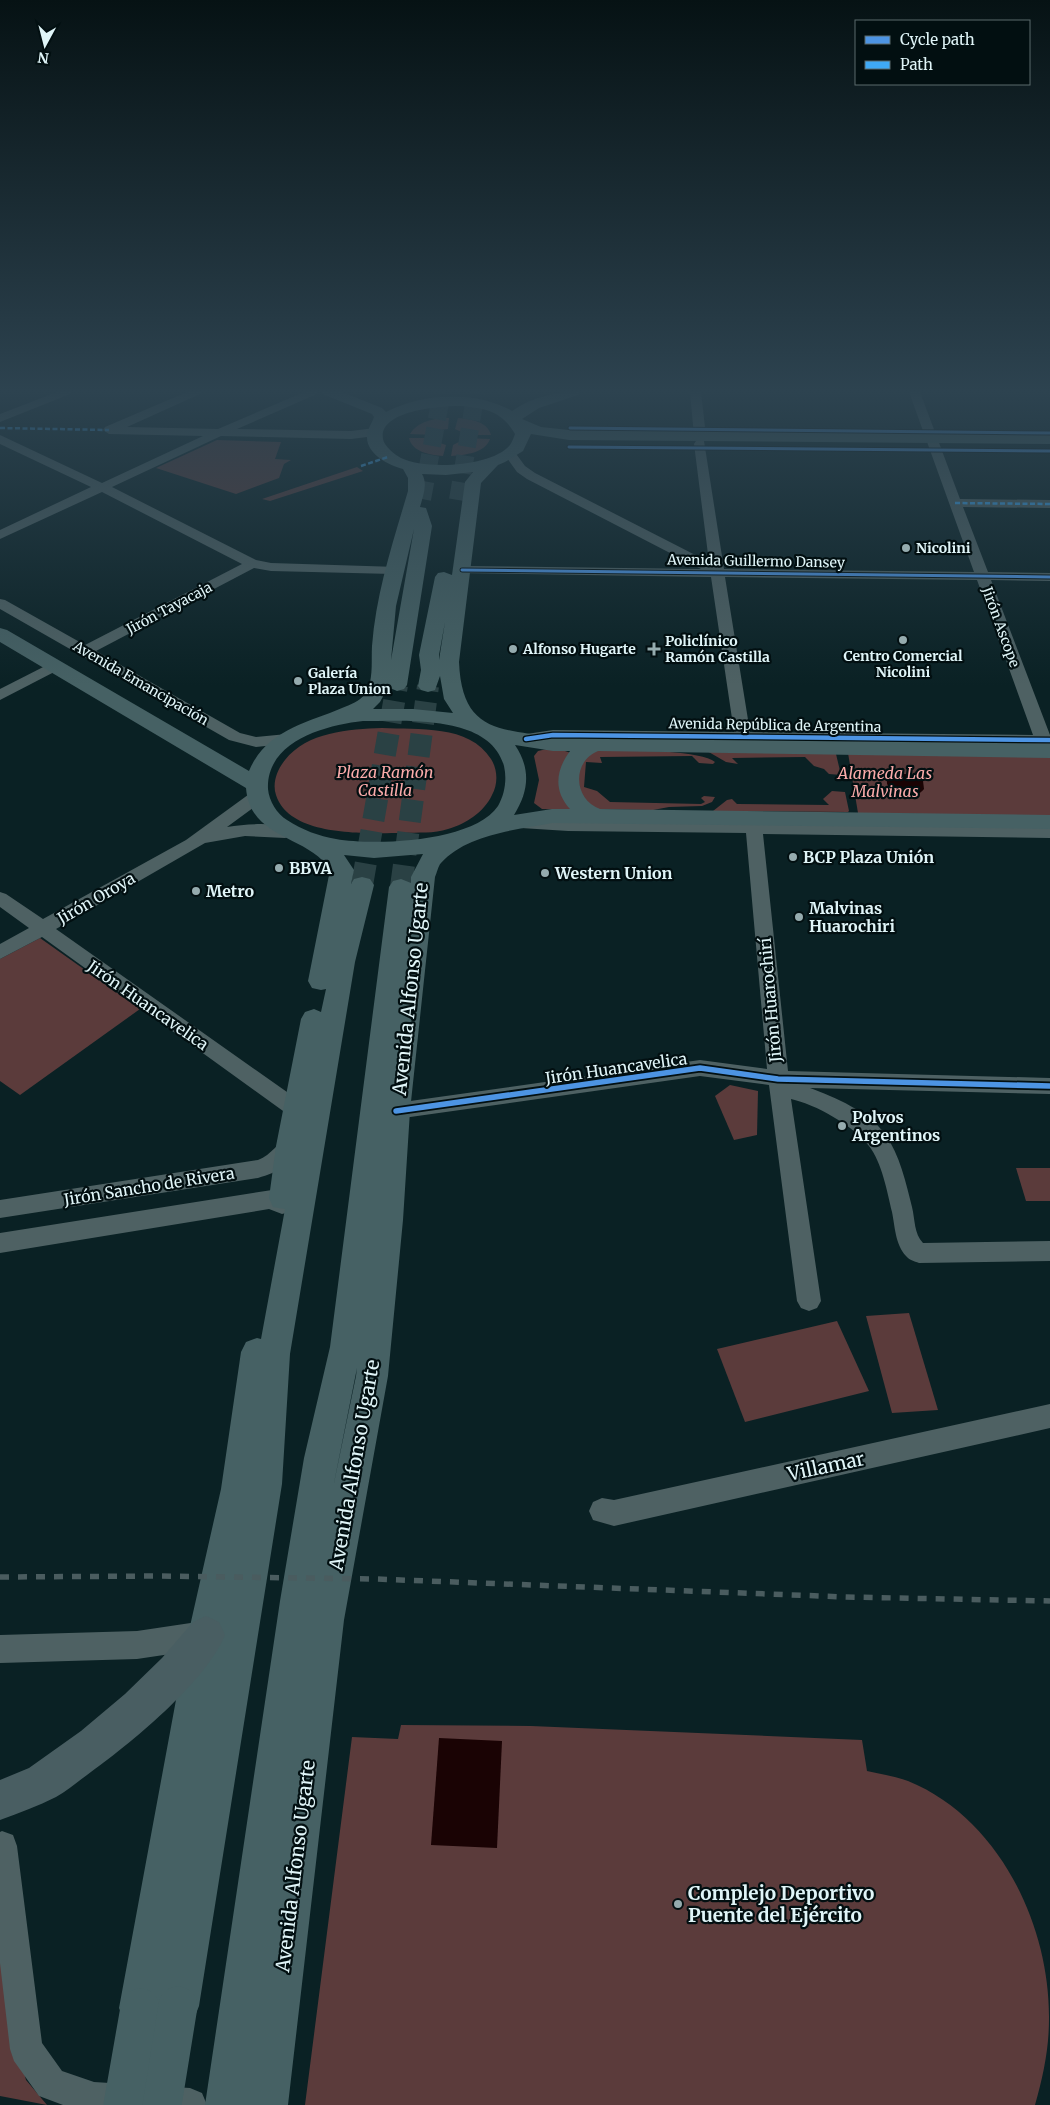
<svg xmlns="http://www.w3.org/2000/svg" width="1050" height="2105" font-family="Merriweather,serif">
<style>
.green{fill:#5b3b3b}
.water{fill:#1a0304}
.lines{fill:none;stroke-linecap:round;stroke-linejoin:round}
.major-tunnel-far1{stroke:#2a4144;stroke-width:18;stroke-dasharray:18 9;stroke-linecap:butt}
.major-tunnel{stroke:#2a4144;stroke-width:22;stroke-dasharray:22 11;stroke-linecap:butt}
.minor{fill:#4e6163;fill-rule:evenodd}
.major{fill:#466164;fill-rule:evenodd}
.highway{fill:#495e62;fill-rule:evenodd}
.rail{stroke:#4a5c5f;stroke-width:5.5;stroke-dasharray:9 9;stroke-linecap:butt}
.major-bridge{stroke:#466164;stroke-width:39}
.quiet{stroke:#3fa9f5;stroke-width:2.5;stroke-dasharray:5 2.5;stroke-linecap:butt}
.cycleway-far2-casing{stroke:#020f11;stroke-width:5}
.cycleway-far1-casing{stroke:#020f11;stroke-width:7}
.cycleway-casing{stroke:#020f11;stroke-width:9}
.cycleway-far2{stroke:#4d94e3;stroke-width:3}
.cycleway-far1{stroke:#4d94e3;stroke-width:4.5}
.cycleway{stroke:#4d94e3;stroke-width:5.5}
.poi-dot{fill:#95abae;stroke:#020f11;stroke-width:2}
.labels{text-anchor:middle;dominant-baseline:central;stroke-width:4.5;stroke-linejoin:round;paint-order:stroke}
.far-poi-label{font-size:14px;font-weight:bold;fill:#e0f5f8;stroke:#020f11;text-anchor:start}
.far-street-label{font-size:14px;fill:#e0f5f8;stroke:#020f11}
.park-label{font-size:16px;font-style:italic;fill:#fbabaa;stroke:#020f11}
.poi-label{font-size:16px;font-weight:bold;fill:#e0f5f8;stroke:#020f11;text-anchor:start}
.street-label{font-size:16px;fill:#e0f5f8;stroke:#020f11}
.near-street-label{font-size:19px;fill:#e0f5f8;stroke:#020f11}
.near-poi-label{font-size:19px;font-weight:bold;fill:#e0f5f8;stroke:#020f11;text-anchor:start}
</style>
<rect width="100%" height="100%" fill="#0a2124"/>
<g class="green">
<path d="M 449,418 L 448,429 L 440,430 L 434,435 L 410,434 C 418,421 435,418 449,418 Z"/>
<path d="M 458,418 C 470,419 487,421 491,435 L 468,435 L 455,429 Z"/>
<path d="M 409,438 L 433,438 L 437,442 L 446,445 L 443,456 C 430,455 412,452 409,438 Z"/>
<path d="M 467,438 L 490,439 C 485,453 465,455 451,456 L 453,445 Z"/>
<path d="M 217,440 L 281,442 L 275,459 L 291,460 L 284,464 L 279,478 L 236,494 L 156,468 Z"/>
<path d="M 357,467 L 363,471 L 270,501 L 262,499 Z"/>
<path d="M 382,728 C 418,730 469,724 491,759 C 498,770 498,784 492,795 C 484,812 466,824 448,829 C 434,834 418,832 403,833 C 368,833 290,838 276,795 C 272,783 277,770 285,760 C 307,732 349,729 382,728 Z"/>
<path d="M 547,749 L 562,750 L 571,753 L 570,810 L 542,809 L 534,803 L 539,780 L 534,756 L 538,751 Z"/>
<path d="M 592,750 C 616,750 700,749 715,762 L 713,764 L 699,763 L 692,756 L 600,757 L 602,763 L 586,762 L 584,787 L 597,791 L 610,802 L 701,804 L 705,802 L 701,798 L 704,796 L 715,797 L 712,802 L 702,806 L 669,807 L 653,810 L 592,809 L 582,803 L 576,765 Z"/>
<path d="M 707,751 L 836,754 L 841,775 L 829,774 L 824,769 L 814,766 L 805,757 L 732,758 L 738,764 L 726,762 Z"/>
<path d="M 848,753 L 1050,755 L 1050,816 L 858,813 Z"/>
<path d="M 832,791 L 845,792 L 849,811 L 848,812 L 713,811 L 727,800 L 732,799 L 737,804 L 829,805 L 823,799 Z"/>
<path d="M 40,938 L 140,1009 L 20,1095 L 0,1081 L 0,959 Z"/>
<path d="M 730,1085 L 758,1091 L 757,1135 L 734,1140 L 715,1096 Z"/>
<path d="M 1016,1168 L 1050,1168 L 1050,1201 L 1026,1201 Z"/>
<path d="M 909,1313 L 938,1410 L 892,1413 L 866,1316 Z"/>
<path d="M 837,1321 L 869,1391 L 745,1422 L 717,1349 Z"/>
<path d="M 401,1725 L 531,1726 L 862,1740 L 867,1771 C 880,1774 895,1776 908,1781 C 999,1818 1050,1925 1049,2019 C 1049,2049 1043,2077 1035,2105 L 305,2105 L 352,1737 L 398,1739 Z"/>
<path d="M 0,1928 L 13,2030 L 26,2080 L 47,2105 L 0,2096 Z"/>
</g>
<g class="water">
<path d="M 896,773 L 914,775 L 923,781 L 924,789 C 909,808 869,783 896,773 Z"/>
<path d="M 439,1738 L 502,1741 L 497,1848 L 431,1845 Z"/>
</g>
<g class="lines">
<g class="major-tunnel-far1">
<path d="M 422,499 L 442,392"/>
<path d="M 458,500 L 476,392"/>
</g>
<g class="major-tunnel">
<path d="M 362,885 L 397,685"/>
<path d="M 401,887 L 428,686"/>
</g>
<g class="minor">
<path d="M 57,392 L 72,392 L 70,394 L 0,422 L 0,414 Z"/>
<path d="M 187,392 L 202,392 L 200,394 L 127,427 L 218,429 L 304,392 L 318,392 L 317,394 L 237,429 L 351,431 L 375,428 L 381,432 L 375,436 L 351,439 L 221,436 L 112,487 L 256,560 L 271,563 L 398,567 L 400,570 L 398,573 L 393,574 L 271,571 L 254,568 L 96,651 L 240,733 L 256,737 L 287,734 L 293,735 L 295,739 L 293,743 L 256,747 L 229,740 L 0,609 L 0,599 L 5,600 L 85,645 L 242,564 L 102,492 L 0,539 L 0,530 L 91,487 L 0,444 L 0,435 L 102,483 L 203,436 L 109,434 L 103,430 L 105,427 Z"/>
<path d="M 690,392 L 701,392 L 706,436 L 704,439 L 696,439 L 694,436 Z"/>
<path d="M 909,392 L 920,392 L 960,499 L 1050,500 L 1050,508 L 963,507 L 988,572 L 1050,573 L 1050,581 L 991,580 L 1050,735 L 1050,755 L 1041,755 L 1037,745 L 751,742 L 750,749 L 738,749 L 735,742 L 553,740 L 526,744 L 520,743 L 518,739 L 520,735 L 553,730 L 734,732 L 711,577 L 457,573 L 455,570 L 457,567 L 462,566 L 701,569 L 527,479 L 517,472 L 504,454 L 506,451 L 514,451 L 525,466 L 535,473 L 709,562 L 694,444 L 696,441 L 704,441 L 724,569 L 974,572 ZM 725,577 L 977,580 L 1033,735 L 750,732 Z"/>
<path d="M 55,661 L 60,663 L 63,666 L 60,669 L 0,700 L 0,689 Z"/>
<path d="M 258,791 L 264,792 L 266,796 L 264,800 L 227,827 C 247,824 271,822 291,828 L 294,832 L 291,836 L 285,838 L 245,836 L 205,843 L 56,929 L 304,1104 L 307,1110 L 304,1116 L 297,1118 L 290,1116 L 42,937 L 0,959 L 0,944 L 29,928 L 0,907 L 0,892 L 6,894 L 43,919 L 186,840 L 252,792 Z"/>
<path d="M 753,812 L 759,814 L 762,822 L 1050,826 L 1050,838 L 763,834 L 788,1071 L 1050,1078 L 1050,1094 L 810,1088 C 835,1097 869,1112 885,1134 C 900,1155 906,1183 912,1207 C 915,1219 914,1234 923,1243 L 1050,1241 L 1050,1261 L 919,1263 C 914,1261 909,1260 906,1256 C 895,1244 895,1226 892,1212 C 887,1191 882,1163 869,1146 C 854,1126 815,1104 791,1099 L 821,1301 L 817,1308 L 809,1311 L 801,1308 L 797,1301 L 769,1085 L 700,1076 L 396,1119 L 389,1117 L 386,1111 L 389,1105 L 396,1103 L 700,1060 L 767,1069 L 746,833 L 568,831 L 521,828 L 515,826 L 512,822 L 515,818 L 521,816 L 568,819 L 745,822 L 747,814 Z"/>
<path d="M 290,1137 L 297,1140 L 301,1146 C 291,1165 278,1172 258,1178 L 0,1218 L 0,1200 L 258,1160 C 272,1155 277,1142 290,1137 Z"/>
<path d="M 272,1190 L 290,1198 L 293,1205 L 290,1212 L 282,1214 L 269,1209 L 0,1253 L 0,1233 Z"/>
<path d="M 1050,1404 L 1050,1428 L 614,1526 L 593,1520 L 589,1511 L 593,1502 L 602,1498 L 614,1500 Z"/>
<path d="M 204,1621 L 214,1625 L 218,1635 L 214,1645 L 204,1649 L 137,1659 L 0,1663 L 0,1635 L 137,1631 Z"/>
<path d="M 2,1831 L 13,1835 L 17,1846 L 42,2043 L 62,2071 L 94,2082 L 190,2088 L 202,2093 L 207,2105 L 63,2105 L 39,2096 L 14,2061 L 10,2049 L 0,1963 L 0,1832 Z"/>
</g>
<path class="major" d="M 322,392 L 342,392 L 382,408 L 386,412 C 422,393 476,390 512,411 C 533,396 556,392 580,392 L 578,395 L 539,408 L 522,419 L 541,427 L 569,430 L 1050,434 L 1050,444 L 569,440 L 531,434 L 523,451 L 505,462 L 498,465 L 481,483 L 459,662 C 462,730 496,729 553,737 L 1050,744 L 1050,758 L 598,751 C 571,762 574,800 600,809 L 1050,815 L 1050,829 L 552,823 C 516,830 467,834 441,863 C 438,866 437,873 435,877 L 410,1111 L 403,1220 L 388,1376 L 344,1620 L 288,2105 L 205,2105 L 280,1601 L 304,1458 L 330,1347 L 389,887 L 393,881 L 401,879 L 411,883 L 411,877 L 423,854 L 374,858 L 344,855 L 354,870 L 351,884 L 354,879 L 362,877 L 370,879 L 374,885 L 355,962 L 290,1354 L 282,1484 L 199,2006 L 193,2021 L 178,2027 L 163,2021 L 159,2012 L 155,2023 L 140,2029 L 125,2023 L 119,2008 L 188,1635 L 221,1489 L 241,1352 L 246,1342 L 257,1338 L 261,1339 L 285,1209 L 273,1207 L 269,1198 L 276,1146 L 301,1019 L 305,1012 L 314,1009 L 321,1012 L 326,989 L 321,990 L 312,988 L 308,981 L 330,870 C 309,835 250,840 246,788 L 0,642 L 0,628 L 7,630 L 249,771 C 266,730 307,723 342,708 C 350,705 360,701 365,694 C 374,681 371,661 372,646 C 376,593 393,542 408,491 L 408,478 L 403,469 C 389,465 366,454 367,436 C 367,430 372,423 374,417 L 372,414 L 325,395 ZM 460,406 C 485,408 502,411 515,434 C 514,437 512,442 510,445 C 492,467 425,470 401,458 C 395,455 384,446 383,439 C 378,410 442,406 460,406 ZM 473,472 L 465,482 L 452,575 L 444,572 L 438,573 L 435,577 L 419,655 L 421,670 L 418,686 L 421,690 L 428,692 L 435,690 L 440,676 L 444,699 L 453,713 L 413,709 L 373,709 L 380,702 L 388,687 L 397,691 L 404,689 L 407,685 L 432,526 L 426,508 L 420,507 C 423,496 428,484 422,474 L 446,475 ZM 414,529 L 391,660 L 396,606 ZM 445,622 L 439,660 L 439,655 ZM 363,721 C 405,721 490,714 504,766 C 507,779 505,794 498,806 C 474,842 375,846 336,839 C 319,836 302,830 287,820 C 277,814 269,801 268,789 C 266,741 326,725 363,721 ZM 515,745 L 553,751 L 570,751 C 556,770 553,790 570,809 L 552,809 L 514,815 C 529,791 531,769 515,745 ZM 357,1368 L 356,1376 L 333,1488 Z"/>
<path class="highway" d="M 206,1616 L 219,1622 L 225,1635 C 205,1683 130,1744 87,1775 C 77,1782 67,1791 56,1797 C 38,1806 19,1813 0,1820 L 0,1780 L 29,1768 L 81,1731 L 125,1694 L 162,1658 L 193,1622 Z"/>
<path class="rail" d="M 0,1577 L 160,1576 L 375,1579 L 846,1597 L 1050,1601"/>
<g class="major-bridge">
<path d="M 123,2105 L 140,2008"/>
<path d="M 162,2105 L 178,2006"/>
</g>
<g class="quiet">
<path d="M 0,428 L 109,430"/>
<path d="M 361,466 L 388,457"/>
<path d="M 955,503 L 1050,504"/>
</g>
<defs>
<g id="cycleway-far2">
<path d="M 570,428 L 1050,433"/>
<path d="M 569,447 L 1050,451"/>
<path d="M 462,570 L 1050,577"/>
</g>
<path id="cycleway-far1" d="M 526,739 L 553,735 L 1050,740"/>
<path id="cycleway" d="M 396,1111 L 700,1068 L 778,1079 L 1050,1086"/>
</defs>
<use href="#cycleway-far2" class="cycleway-far2-casing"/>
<use href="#cycleway-far1" class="cycleway-far1-casing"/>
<use href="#cycleway" class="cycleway-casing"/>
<use href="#cycleway-far2" class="cycleway-far2"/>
<use href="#cycleway-far1" class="cycleway-far1"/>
<use href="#cycleway" class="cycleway"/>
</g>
<linearGradient id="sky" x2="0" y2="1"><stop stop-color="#061214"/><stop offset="0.57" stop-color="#2d4350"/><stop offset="1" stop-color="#2d4350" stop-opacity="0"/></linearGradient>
<rect width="1050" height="686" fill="url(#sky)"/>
<g class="poi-dot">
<circle cx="906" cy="548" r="5"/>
<circle cx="903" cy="640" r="5"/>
<circle cx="513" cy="649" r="5"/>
<path d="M651.5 641.5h5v5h5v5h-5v5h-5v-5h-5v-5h5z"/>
<circle cx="298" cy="681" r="5"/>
<circle cx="793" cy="857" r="5"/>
<circle cx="279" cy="868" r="5"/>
<circle cx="545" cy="873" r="5"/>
<circle cx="196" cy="891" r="5"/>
<circle cx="799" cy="917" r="5"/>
<circle cx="842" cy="1126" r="5"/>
<circle cx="678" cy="1904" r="5"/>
</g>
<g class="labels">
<g class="far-poi-label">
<text x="916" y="548">Nicolini</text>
<text x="665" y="641">Policlínico<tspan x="665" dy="16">Ramón Castilla</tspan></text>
<text x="523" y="649">Alfonso Hugarte</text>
<text x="903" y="656" text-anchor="middle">Centro Comercial<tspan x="903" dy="16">Nicolini</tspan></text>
<text x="308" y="673">Galería<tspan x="308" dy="16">Plaza Union</tspan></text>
</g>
<g class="far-street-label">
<text transform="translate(756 561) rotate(1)">Avenida Guillermo Dansey</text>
<text transform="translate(169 608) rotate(-28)">Jirón Tayacaja</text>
<text transform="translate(1001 627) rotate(70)">Jirón Ascope</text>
<text transform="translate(141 683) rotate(30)">Avenida Emancipación</text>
<text transform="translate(775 725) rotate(1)">Avenida República de Argentina</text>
</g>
<g class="park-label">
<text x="385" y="772">Plaza Ramón<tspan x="385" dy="18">Castilla</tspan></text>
<text x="885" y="773">Alameda Las<tspan x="885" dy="18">Malvinas</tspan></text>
</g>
<g class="poi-label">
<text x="803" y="857">BCP Plaza Unión</text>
<text x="289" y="868">BBVA</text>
<text x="555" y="873">Western Union</text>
<text x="206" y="891">Metro</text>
<text x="809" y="908">Malvinas<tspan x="809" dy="18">Huarochiri</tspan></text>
<text x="852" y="1117">Polvos<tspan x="852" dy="18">Argentinos</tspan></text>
</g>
<g class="street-label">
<text transform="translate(96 898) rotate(-30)">Jirón Oroya</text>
<text transform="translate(770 1000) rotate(-95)">Jirón Huarochirí</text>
<text transform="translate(148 1005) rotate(35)">Jirón Huancavelica</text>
<text transform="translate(616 1068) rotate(-8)">Jirón Huancavelica</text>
<text transform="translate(149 1186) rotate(-9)">Jirón Sancho de Rivera</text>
</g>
<g class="near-street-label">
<text transform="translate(410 989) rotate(-84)">Avenida Alfonso Ugarte</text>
<text transform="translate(354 1465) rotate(-80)">Avenida Alfonso Ugarte</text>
<text transform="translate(826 1466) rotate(-12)">Villamar</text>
<text transform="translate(295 1866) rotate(-83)">Avenida Alfonso Ugarte</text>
</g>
<g class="near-poi-label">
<text x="688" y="1893">Complejo Deportivo<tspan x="688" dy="22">Puente del Ejército</tspan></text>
</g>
</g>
<rect x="855" y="20" width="175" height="65" fill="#020f11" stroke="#5b6b6d"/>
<rect x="865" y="36" width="25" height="8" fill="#4d94e3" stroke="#5b6b6d"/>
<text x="900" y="45" font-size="15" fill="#e0f5f8">Cycle path</text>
<rect x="865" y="61" width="25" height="8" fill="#3fa9f5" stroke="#5b6b6d"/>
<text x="900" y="70" font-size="15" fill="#e0f5f8">Path</text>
<g transform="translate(45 45) rotate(187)" stroke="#020f11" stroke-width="4" paint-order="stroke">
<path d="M0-4L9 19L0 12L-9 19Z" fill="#e0f5f8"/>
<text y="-8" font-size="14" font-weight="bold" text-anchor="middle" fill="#e0f5f8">N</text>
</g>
</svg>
